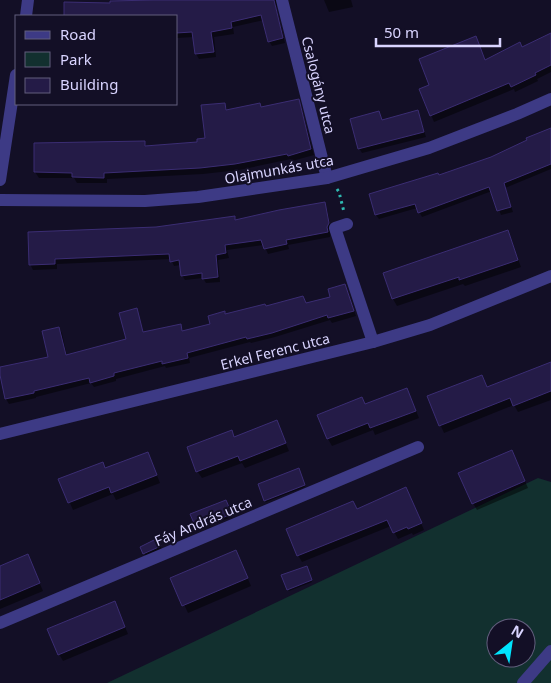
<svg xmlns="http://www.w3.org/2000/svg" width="551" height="683" font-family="'Noto Sans',sans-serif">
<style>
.green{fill:#12302f;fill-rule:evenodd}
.shadow{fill:#0007}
.building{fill:#241b47;stroke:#3b2d73}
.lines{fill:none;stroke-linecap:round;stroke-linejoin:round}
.path{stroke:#2fb8b0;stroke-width:3;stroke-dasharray:2.5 4;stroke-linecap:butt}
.minor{stroke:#3d3a85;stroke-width:12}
.labels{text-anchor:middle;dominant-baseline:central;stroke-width:4;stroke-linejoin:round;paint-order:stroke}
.street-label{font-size:14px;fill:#d9d4ff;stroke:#130f26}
</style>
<rect width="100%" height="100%" fill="#130f26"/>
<path class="green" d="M 538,478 L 551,482 L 551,683 L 107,683 ZM 496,628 L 526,628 L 526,658 L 496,658 Z"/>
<g class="shadow">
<path d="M 157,0 L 278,0 L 276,8 L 285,43 L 272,46 L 269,41 L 264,20 L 233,27 L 234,34 L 214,37 L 216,57 L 199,59 L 196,54 L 194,37 L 176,38 L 176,16 L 65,16 L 66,3 L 111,5 Z"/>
<path d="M 324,0 L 351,0 L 353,7 L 329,12 Z"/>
<path d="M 551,34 L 551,72 L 537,79 L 538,81 L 515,92 L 514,89 L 434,122 L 421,90 L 431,86 L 478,43 L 486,61 L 522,48 Z"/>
<path d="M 298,101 L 301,107 L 314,155 L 292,161 L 291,159 L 239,170 L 203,174 L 107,179 L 107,183 L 77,183 L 74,178 L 39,178 L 35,172 L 144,142 L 147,147 L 198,143 L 206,139 L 224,104 L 228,111 L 260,104 L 262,108 Z"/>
<path d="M 418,112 L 426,137 L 362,153 L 359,148 L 379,113 L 382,121 Z"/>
<path d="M 551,131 L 551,169 L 505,188 L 513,212 L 501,215 L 492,191 L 422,217 L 417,208 L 379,219 L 376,215 L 439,176 L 491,158 Z"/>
<path d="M 324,203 L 327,209 L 331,229 L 330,237 L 288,245 L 289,249 L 268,254 L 264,245 L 227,250 L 229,258 L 218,260 L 220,282 L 206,283 L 203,278 L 185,280 L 182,275 L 181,265 L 174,266 L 171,259 L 57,264 L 57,269 L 33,270 L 30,264 L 156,228 L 234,217 L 236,221 Z"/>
<path d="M 507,231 L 521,267 L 465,286 L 463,284 L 397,306 L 393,299 Z"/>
<path d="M 345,286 L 356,316 L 332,323 L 330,320 L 275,337 L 251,343 L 250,342 L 189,358 L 190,363 L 166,368 L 165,366 L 116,379 L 116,381 L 94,387 L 91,383 L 36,397 L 36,398 L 9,404 L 6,399 L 0,368 L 50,358 L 59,328 L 62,333 L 67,356 L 127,340 L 136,310 L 144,333 L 180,326 L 183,331 L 211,325 L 225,315 L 266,308 L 303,297 L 306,304 L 331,297 Z"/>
<path d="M 551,363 L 551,400 L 518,412 L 514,405 L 444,433 L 428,397 L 487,388 Z"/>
<path d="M 407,389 L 419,418 L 375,435 L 373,430 L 332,446 L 328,439 L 365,405 Z"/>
<path d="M 280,429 L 289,451 L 245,468 L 242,463 L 202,478 L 197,471 L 231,432 L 235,438 Z"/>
<path d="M 148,453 L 160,483 L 116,500 L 113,494 L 73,510 L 60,480 L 102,463 L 106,470 Z"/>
<path d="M 515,458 L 528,488 L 477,510 L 473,503 Z"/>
<path d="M 300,471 L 305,487 L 266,502 L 265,500 Z"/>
<path d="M 409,495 L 424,530 L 413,535 L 412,533 L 398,539 L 391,526 L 302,562 L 298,555 L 357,510 Z"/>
<path d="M 227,504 L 232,517 L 198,530 L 192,514 Z"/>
<path d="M 160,545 L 163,551 L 147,558 L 144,553 Z"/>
<path d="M 236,552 L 251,586 L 188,613 L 172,578 Z"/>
<path d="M 31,563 L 43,591 L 0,609 L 0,567 Z"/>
<path d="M 307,569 L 312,582 L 289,591 L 288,589 Z"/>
<path d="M 118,610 L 128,634 L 63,661 L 59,654 Z"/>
</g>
<g class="building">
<path d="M 154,0 L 274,0 L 283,38 L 268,42 L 261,15 L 231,22 L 232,28 L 211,32 L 214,52 L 195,54 L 192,32 L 176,33 L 176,16 L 64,16 L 64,2 L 110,3 L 110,1 Z"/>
<path d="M 551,33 L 551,65 L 535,73 L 536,75 L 511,87 L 509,83 L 430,116 L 419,89 L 429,85 L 419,59 L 476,36 L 485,60 L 520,42 L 522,47 Z"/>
<path d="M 299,99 L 311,149 L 288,156 L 287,154 L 235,164 L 200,168 L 104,173 L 104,178 L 72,177 L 72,173 L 34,172 L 34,143 L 145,141 L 145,146 L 197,142 L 197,139 L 205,138 L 201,105 L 225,103 L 226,110 L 260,103 L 261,107 Z"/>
<path d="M 418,110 L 424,132 L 358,149 L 350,119 L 379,111 L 382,120 Z"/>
<path d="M 551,128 L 551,164 L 504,183 L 511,207 L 497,211 L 489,187 L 418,213 L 415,204 L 375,215 L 369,194 L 438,173 L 439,175 L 491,157 L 527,140 L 526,138 Z"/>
<path d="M 325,202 L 329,223 L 327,227 L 328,232 L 286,240 L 287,244 L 264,249 L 261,240 L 225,245 L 226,253 L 216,255 L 218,277 L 202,279 L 202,273 L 181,276 L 179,260 L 170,262 L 169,254 L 55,259 L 55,264 L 29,265 L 28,232 L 156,227 L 235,216 L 235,220 L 279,210 Z"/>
<path d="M 508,230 L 518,260 L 459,280 L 459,277 L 392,299 L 383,273 Z"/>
<path d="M 345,284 L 354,311 L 328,318 L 327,315 L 272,333 L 247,339 L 246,337 L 187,353 L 188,358 L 162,364 L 162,361 L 114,373 L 114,376 L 90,383 L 89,378 L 34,391 L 34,393 L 5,399 L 0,375 L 0,367 L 48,357 L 42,331 L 59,327 L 66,355 L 126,339 L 119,313 L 137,308 L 143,332 L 181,324 L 182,331 L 210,324 L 208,316 L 225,311 L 225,314 L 265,304 L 266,306 L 303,296 L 306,303 L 330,297 L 328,289 Z"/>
<path d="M 551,362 L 551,391 L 513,406 L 510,398 L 439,426 L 427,396 L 482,375 L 487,387 Z"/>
<path d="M 407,388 L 416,411 L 370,428 L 368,423 L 327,439 L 317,415 L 362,397 L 365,404 Z"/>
<path d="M 277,420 L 286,443 L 240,461 L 238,456 L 196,472 L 187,447 L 232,430 L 234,437 Z"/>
<path d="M 512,450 L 525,481 L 472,504 L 458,473 Z"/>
<path d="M 148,452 L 157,475 L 111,493 L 109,487 L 68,503 L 58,479 L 103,462 L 105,468 Z"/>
<path d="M 299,468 L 305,485 L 264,501 L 258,484 Z"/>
<path d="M 406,487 L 422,523 L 408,529 L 407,527 L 393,533 L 387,520 L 297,556 L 286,529 L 353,501 L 357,509 Z"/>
<path d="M 226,500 L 232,514 L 196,528 L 190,514 Z"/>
<path d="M 158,538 L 161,546 L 143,554 L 140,547 Z"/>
<path d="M 236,550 L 248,578 L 182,606 L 170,578 Z"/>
<path d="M 28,554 L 40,583 L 0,600 L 0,566 Z"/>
<path d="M 307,566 L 312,580 L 287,590 L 281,575 Z"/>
<path d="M 115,601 L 125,627 L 58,655 L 47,629 Z"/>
</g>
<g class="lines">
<path class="path" d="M 337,189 L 339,192 L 344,212"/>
<g class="minor">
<path d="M 282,0 L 327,178"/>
<path d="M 26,16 L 28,0"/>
<path d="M 0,180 L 16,75"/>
<path d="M 0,200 L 145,201 L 198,197 L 327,178 L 429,148 L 517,114 L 551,99"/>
<path d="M 347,224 L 335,228 L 373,342"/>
<path d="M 0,434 L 373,342 L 430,325 L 551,276"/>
<path d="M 0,623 L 418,447"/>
<path d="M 523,683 L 551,651"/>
</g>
</g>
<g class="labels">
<g class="street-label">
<text transform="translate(319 85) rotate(76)">Csalogány utca</text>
<text transform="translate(279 169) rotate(-10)">Olajmunkás utca</text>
<text transform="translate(275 351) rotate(-14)">Erkel Ferenc utca</text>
<text transform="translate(203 521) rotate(-23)">Fáy András utca</text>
</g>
</g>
<rect x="15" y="15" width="162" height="90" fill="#130f26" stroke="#625e7d"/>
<rect x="25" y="31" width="25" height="8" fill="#3d3a85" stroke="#625e7d"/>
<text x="60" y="40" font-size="15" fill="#d9d4ff">Road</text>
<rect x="25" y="52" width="25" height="15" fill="#12302f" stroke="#625e7d"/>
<text x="60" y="65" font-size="15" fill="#d9d4ff">Park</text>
<rect x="25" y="78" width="25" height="15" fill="#241b47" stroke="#625e7d"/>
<text x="60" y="90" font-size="15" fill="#d9d4ff">Building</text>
<g transform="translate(511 643) rotate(30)"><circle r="24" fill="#130f26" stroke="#625e7d"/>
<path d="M0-4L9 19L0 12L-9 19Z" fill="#00e5ff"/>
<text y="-8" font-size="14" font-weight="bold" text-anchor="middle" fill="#d9d4ff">N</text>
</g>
<path d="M376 38v8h124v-8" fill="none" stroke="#d9d4ff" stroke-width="2.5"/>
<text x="384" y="38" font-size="15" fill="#d9d4ff" stroke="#130f26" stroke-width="4" paint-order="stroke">50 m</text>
</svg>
